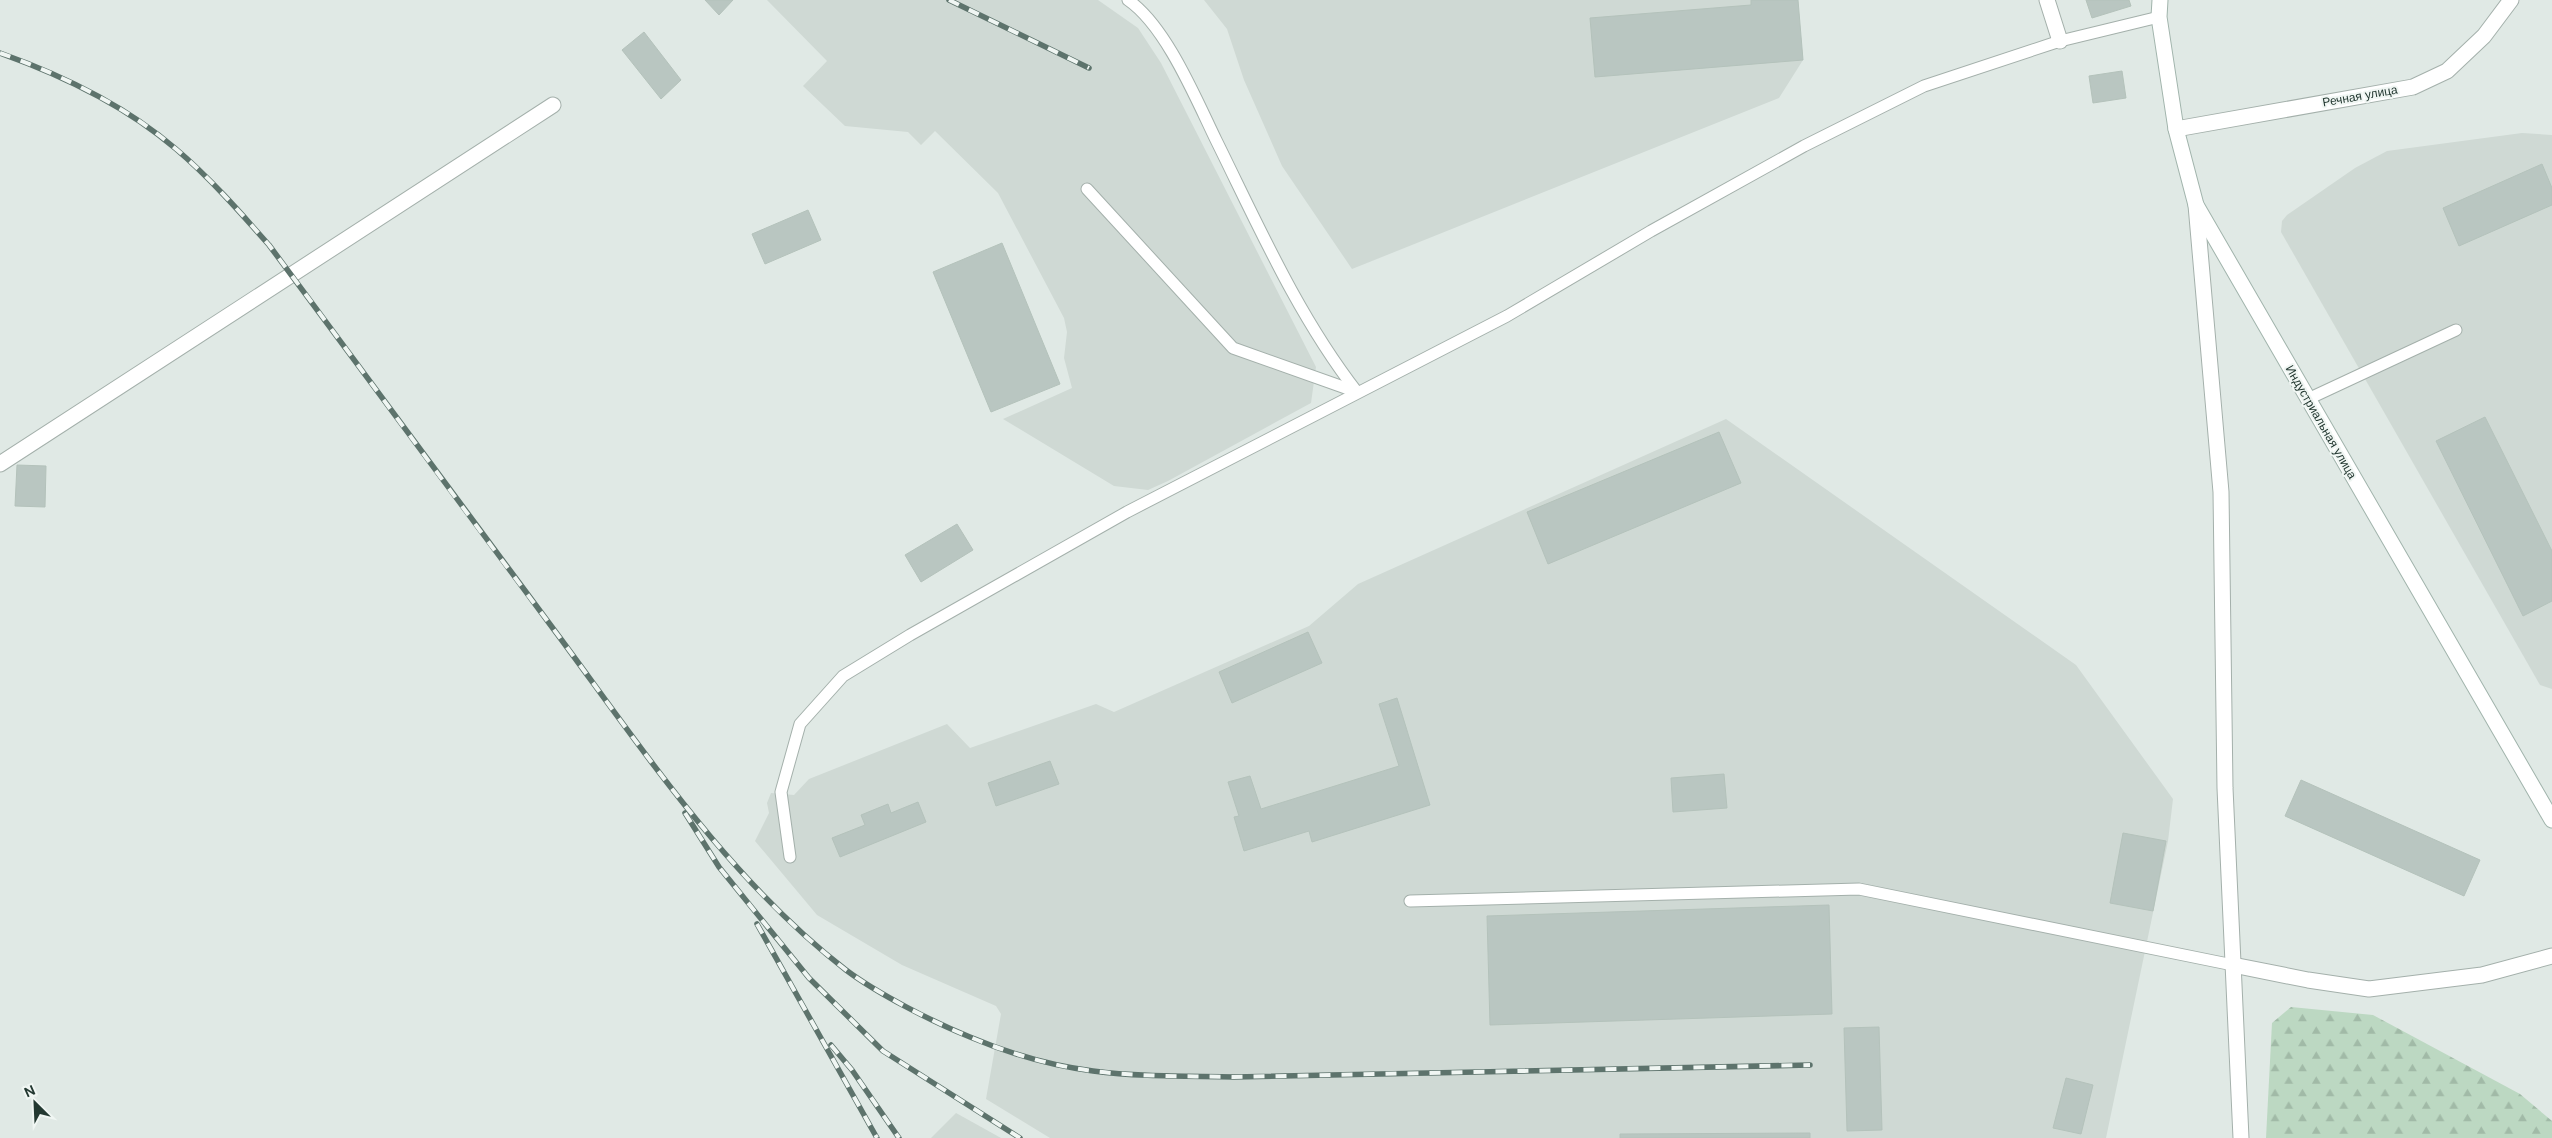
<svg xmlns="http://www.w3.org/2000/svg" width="2552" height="1138" font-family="'DM Sans',sans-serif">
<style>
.built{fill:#cfd9d4}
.forest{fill:url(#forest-firs)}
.building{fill:#b9c6c1;stroke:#b4c2bb}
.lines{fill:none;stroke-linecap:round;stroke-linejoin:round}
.lane-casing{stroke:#a4b0ab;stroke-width:13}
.street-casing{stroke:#a4b0ab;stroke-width:17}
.secondary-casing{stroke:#a1b4ac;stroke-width:17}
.lane{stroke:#fff;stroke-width:11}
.street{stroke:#fff;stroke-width:15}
.secondary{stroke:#fff;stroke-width:15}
.rail-casing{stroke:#5d736c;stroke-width:5.5}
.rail{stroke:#f0f6f3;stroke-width:4;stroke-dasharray:11;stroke-linecap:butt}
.labels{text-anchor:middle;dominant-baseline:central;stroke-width:4;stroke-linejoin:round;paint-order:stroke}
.street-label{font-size:12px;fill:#233831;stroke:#f0f6f3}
</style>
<defs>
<pattern id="forest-firs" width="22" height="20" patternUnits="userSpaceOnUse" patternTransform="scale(1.25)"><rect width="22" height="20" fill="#bcd8c2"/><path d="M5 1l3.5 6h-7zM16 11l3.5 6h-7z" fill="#a1baa7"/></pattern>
</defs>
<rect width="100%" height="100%" fill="#e0e9e5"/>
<g class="built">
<path d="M 767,0 L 1098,0 L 1138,28 L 1161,63 L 1316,367 L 1311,403 L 1168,481 L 1148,490 L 1114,486 L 1003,419 L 1072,388 L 1064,358 L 1067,332 L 1064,318 L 998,193 L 935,131 L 921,145 L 908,132 L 845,126 L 803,86 L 827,61 Z"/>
<path d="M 1204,0 L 1798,0 L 1803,60 L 1779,98 L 1352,269 L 1282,166 L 1244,80 L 1227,29 Z"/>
<path d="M 2522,133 L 2552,135 L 2552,689 L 2540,685 L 2281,232 L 2282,221 L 2287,215 L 2355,168 L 2387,151 Z"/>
<path d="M 1726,419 L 2076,665 L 2173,799 L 2168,841 L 2106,1138 L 1050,1138 L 986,1099 L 1001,1014 L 996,1006 L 902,965 L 817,915 L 755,841 L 769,813 L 767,803 L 771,793 L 794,795 L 809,779 L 947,724 L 970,748 L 1096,704 L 1114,712 L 1309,626 L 1358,584 Z"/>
<path d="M 956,1113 L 1001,1138 L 931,1138 Z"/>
</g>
<path class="forest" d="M 2291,1007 L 2373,1015 L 2520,1094 L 2552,1121 L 2552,1138 L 2266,1138 L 2272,1023 Z"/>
<g class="building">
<path d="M 705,0 L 733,0 L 719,15 Z"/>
<path d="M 1751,0 L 1798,0 L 1803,60 L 1595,77 L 1590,18 L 1751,5 Z"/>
<path d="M 2086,0 L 2129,0 L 2131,6 L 2092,18 Z"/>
<path d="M 644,32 L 681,80 L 661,99 L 622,50 Z"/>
<path d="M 2122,71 L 2126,98 L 2093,103 L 2089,76 Z"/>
<path d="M 2542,164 L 2552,188 L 2552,205 L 2459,246 L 2443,208 Z"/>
<path d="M 808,210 L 821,240 L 765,264 L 752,234 Z"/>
<path d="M 1002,243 L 1060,384 L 991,412 L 933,272 Z"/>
<path d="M 2485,417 L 2552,551 L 2552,601 L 2523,616 L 2436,441 Z"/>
<path d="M 1719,432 L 1741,483 L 1548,564 L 1527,512 Z"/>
<path d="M 17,465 L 46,466 L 45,507 L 15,506 Z"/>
<path d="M 957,524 L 973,550 L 921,582 L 905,555 Z"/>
<path d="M 1308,632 L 1322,663 L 1232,703 L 1219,672 Z"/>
<path d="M 1397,698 L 1430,805 L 1312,842 L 1309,831 L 1244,851 L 1234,817 L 1239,816 L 1228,782 L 1250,776 L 1261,809 L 1399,766 L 1379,704 Z"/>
<path d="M 1050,761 L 1059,784 L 996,806 L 988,783 Z"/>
<path d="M 1724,774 L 1727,808 L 1673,812 L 1671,778 Z"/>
<path d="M 2301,780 L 2480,860 L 2464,896 L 2285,816 Z"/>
<path d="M 918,802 L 926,822 L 840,857 L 832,838 L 865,825 L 861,815 L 888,804 L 891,813 Z"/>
<path d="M 2123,833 L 2166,841 L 2153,911 L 2110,903 Z"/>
<path d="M 1829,905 L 1832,1014 L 1490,1025 L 1487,916 Z"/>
<path d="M 1879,1027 L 1882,1130 L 1847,1131 L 1844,1028 Z"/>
<path d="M 2066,1078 L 2093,1085 L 2081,1134 L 2053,1128 Z"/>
<path d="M 1810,1133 L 1810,1138 L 1620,1138 L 1620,1134 Z"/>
</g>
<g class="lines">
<defs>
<g id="lane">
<path d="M 1128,0 C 1166,26 1196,99 1216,140 C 1259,227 1298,316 1357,392"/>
<path d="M 1087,189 L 1233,348 L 1357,392"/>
<path d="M 2308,399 L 2456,330"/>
<path d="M 790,857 L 781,792 L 800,724 L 843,676 L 910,635 L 1127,512 L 1507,316 L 1651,231 L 1804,146 L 1924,86 L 2060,41 L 2159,17"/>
<path d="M 1410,901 L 1859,889 L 2233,965"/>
</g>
<g id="street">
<path d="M 2047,0 L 2060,41"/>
<path d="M 2176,129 L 2413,87 L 2447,71 L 2484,36 L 2511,0"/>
<path d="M 2196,205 L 2221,492 L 2225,788 L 2241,1138"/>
<path d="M 0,464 L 553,105"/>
<path d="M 2233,965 L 2308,980 L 2369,989 L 2482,975 L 2552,956"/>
</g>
<path id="secondary" d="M 2160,0 L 2159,17 L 2176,129 L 2196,205 L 2552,820"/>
</defs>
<use href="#lane" class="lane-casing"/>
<use href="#street" class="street-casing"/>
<use href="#secondary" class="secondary-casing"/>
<use href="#lane" class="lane"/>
<use href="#street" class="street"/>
<use href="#secondary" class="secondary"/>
<defs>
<g id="rail">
<path d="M 949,0 L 1089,68"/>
<path d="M 0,53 C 62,75 126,106 176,149 C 210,178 240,212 269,245 C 363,371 455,498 549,623 C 640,745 725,876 846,970 C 878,994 933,1022 970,1037 C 1008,1053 1052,1066 1093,1071 C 1140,1077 1187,1076 1234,1077 L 1810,1065"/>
<path d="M 685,813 L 719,867 L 809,978 L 883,1051 L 1020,1138"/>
<path d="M 757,924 L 877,1138"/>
<path d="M 831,1045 L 852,1070 L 899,1138"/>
</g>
</defs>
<use href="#rail" class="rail-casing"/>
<use href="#rail" class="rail"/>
</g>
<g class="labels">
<g class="street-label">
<text transform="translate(2360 96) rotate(-10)">Речная улица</text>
<text transform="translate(2321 422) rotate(60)">Индустриальная улица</text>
</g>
</g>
<g transform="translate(35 1103) rotate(336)" stroke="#f0f6f3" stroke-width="4" paint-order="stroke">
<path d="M0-4L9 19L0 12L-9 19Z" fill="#233831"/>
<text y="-8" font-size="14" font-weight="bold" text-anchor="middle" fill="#233831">N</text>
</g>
</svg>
